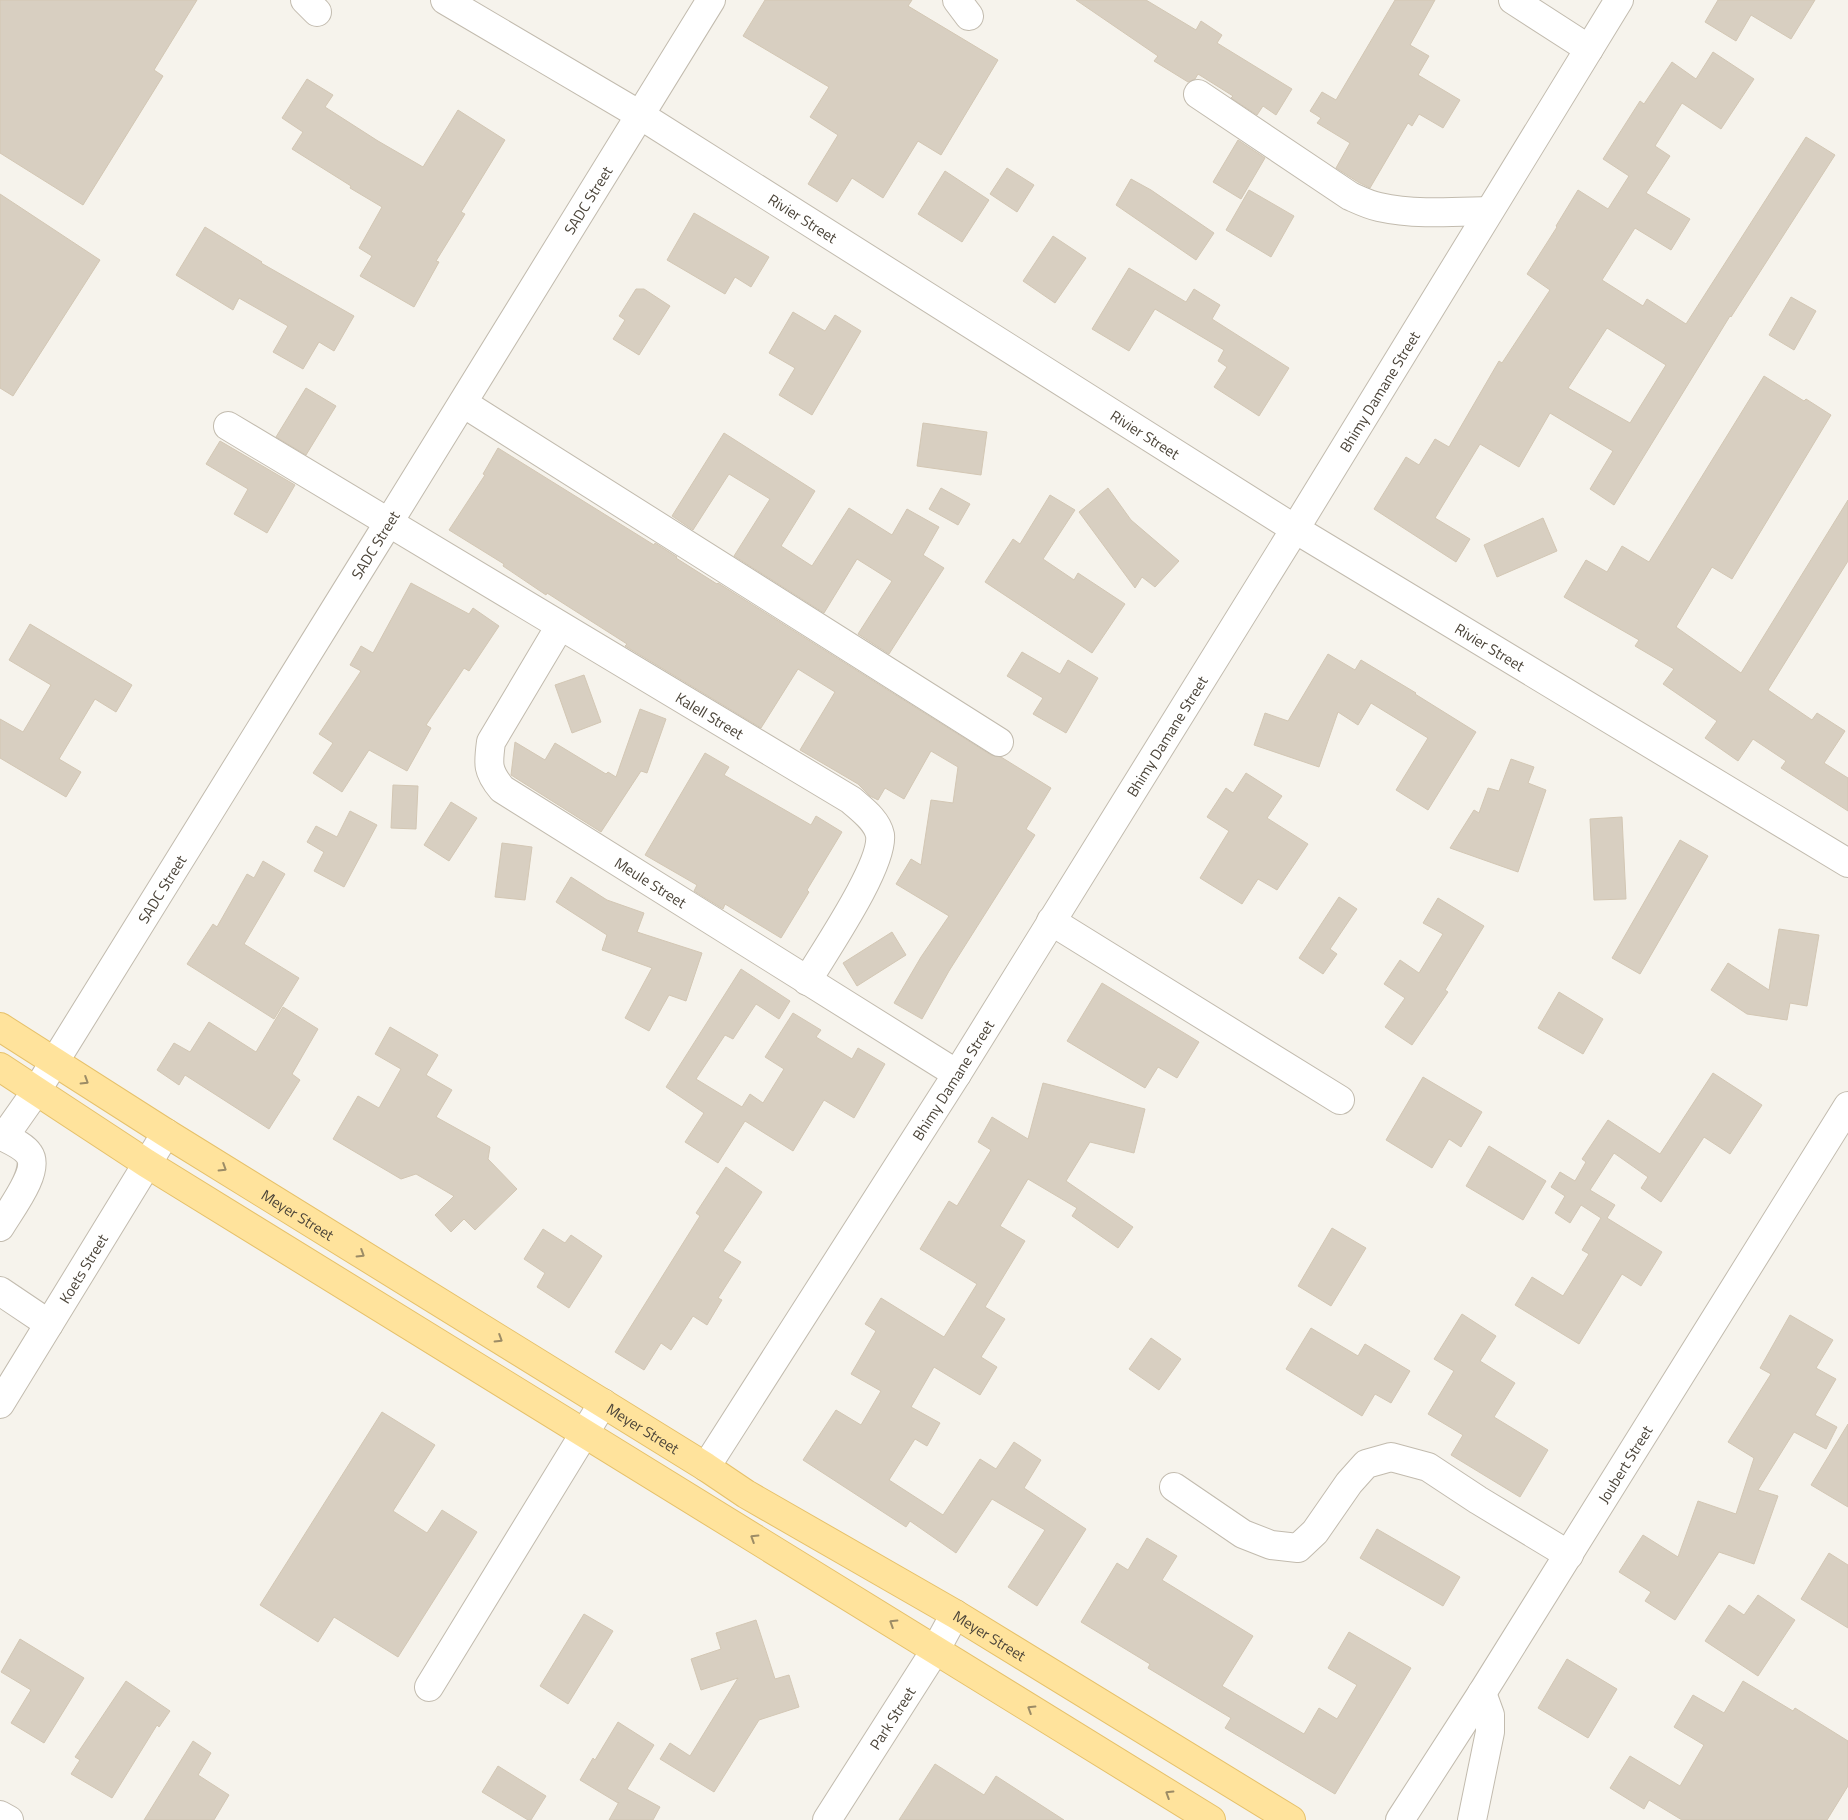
<svg xmlns="http://www.w3.org/2000/svg" width="1848" height="1820" font-family="'Titillium Web',sans-serif">
<style>
.building{fill:#d8cfc1;stroke:#d3c7b4;fill-rule:evenodd}
.lines{fill:none;stroke-linecap:round;stroke-linejoin:round}
.minor-casing{stroke:#c2bbae;stroke-width:30}
.major-casing{stroke:#e6c16a;stroke-width:30}
.minor{stroke:#fff;stroke-width:28}
.major{stroke:#ffe39c;stroke-width:28}
.oneway{stroke:#9c8c66}
.labels{text-anchor:middle;dominant-baseline:central;stroke-width:4;stroke-linejoin:round;paint-order:stroke}
.street-label{font-size:15px;fill:#4b4439;stroke:#fff}
</style>
<rect width="100%" height="100%" fill="#f6f3ec"/>
<g class="building">
<path d="M 0,0 L 197,0 L 154,70 L 163,76 L 83,205 L 0,153 Z"/>
<path d="M 765,0 L 912,0 L 908,6 L 998,60 L 941,155 L 918,141 L 883,198 L 852,178 L 837,202 L 808,184 L 838,135 L 810,117 L 829,87 L 743,36 Z"/>
<path d="M 1076,0 L 1146,0 L 1196,30 L 1201,21 L 1222,35 L 1217,43 L 1292,89 L 1276,115 L 1263,106 L 1257,115 L 1231,98 L 1233,96 L 1198,74 L 1195,79 L 1188,82 L 1154,61 L 1158,56 Z"/>
<path d="M 1395,0 L 1435,0 L 1410,45 L 1429,56 L 1418,75 L 1460,100 L 1443,128 L 1419,114 L 1412,126 L 1408,123 L 1370,188 L 1358,182 L 1336,168 L 1350,143 L 1317,123 L 1321,118 L 1310,111 L 1322,92 L 1336,100 Z"/>
<path d="M 1718,0 L 1815,0 L 1791,39 L 1751,15 L 1736,41 L 1705,22 Z"/>
<path d="M 1713,52 L 1754,79 L 1721,129 L 1682,103 L 1655,146 L 1670,156 L 1646,193 L 1690,219 L 1671,250 L 1635,228 L 1602,280 L 1643,306 L 1647,299 L 1686,324 L 1806,137 L 1835,155 L 1731,317 L 1730,316 L 1614,505 L 1590,489 L 1613,451 L 1550,413 L 1519,467 L 1480,444 L 1435,518 L 1470,539 L 1456,562 L 1374,509 L 1406,457 L 1419,465 L 1435,439 L 1449,447 L 1499,361 L 1502,363 L 1550,290 L 1527,274 L 1557,227 L 1556,226 L 1578,190 L 1608,209 L 1629,176 L 1603,159 L 1640,101 L 1644,104 L 1672,62 L 1696,79 ZM 1607,328 L 1666,365 L 1630,423 L 1568,388 Z"/>
<path d="M 307,79 L 333,95 L 325,107 L 378,141 L 423,167 L 458,110 L 505,140 L 461,212 L 465,214 L 436,261 L 439,262 L 414,307 L 360,276 L 372,256 L 359,248 L 382,207 L 350,188 L 351,186 L 292,149 L 303,132 L 282,118 Z"/>
<path d="M 1238,140 L 1265,158 L 1241,199 L 1213,182 Z"/>
<path d="M 1007,168 L 1034,185 L 1017,212 L 990,194 Z"/>
<path d="M 945,171 L 989,200 L 962,242 L 918,214 Z"/>
<path d="M 1131,179 L 1151,190 L 1214,233 L 1196,260 L 1116,205 Z"/>
<path d="M 1249,190 L 1294,216 L 1271,257 L 1226,230 Z"/>
<path d="M 0,194 L 100,260 L 13,396 L 0,388 Z"/>
<path d="M 694,213 L 769,257 L 751,287 L 735,277 L 725,294 L 667,260 Z"/>
<path d="M 205,227 L 262,262 L 261,263 L 354,316 L 334,351 L 319,342 L 303,369 L 273,352 L 288,326 L 239,298 L 233,310 L 176,275 Z"/>
<path d="M 1053,236 L 1086,258 L 1055,303 L 1023,281 Z"/>
<path d="M 1129,268 L 1186,302 L 1194,289 L 1220,305 L 1212,319 L 1289,368 L 1259,416 L 1214,387 L 1227,367 L 1218,361 L 1224,350 L 1155,309 L 1129,351 L 1092,329 Z"/>
<path d="M 636,289 L 644,289 L 670,306 L 639,355 L 613,339 L 625,320 L 619,316 Z"/>
<path d="M 1791,297 L 1816,311 L 1794,350 L 1769,335 Z"/>
<path d="M 793,312 L 825,331 L 835,315 L 861,331 L 812,415 L 779,395 L 795,368 L 769,353 Z"/>
<path d="M 1764,376 L 1804,401 L 1806,399 L 1831,415 L 1732,579 L 1712,567 L 1676,627 L 1741,673 L 1848,500 L 1848,561 L 1768,690 L 1812,720 L 1817,713 L 1845,731 L 1824,763 L 1848,778 L 1848,811 L 1781,768 L 1786,761 L 1753,739 L 1738,761 L 1705,738 L 1717,721 L 1663,684 L 1674,669 L 1635,646 L 1639,640 L 1564,597 L 1586,560 L 1607,572 L 1622,546 L 1649,562 Z"/>
<path d="M 306,388 L 336,406 L 306,455 L 276,437 Z"/>
<path d="M 923,423 L 987,432 L 981,475 L 917,466 Z"/>
<path d="M 724,433 L 815,491 L 781,546 L 812,566 L 849,508 L 892,535 L 907,509 L 939,527 L 923,555 L 944,568 L 889,654 L 858,634 L 892,581 L 857,559 L 824,613 L 734,556 L 770,499 L 729,474 L 693,530 L 672,516 Z"/>
<path d="M 220,441 L 295,485 L 267,533 L 234,514 L 248,489 L 206,464 Z"/>
<path d="M 498,448 L 654,545 L 655,543 L 677,557 L 676,558 L 717,584 L 718,583 L 991,755 L 1001,757 L 1051,788 L 1026,829 L 1035,835 L 949,971 L 922,1019 L 894,1003 L 921,957 L 949,916 L 896,884 L 911,859 L 921,865 L 931,800 L 953,803 L 958,767 L 931,751 L 904,799 L 885,788 L 878,800 L 870,796 L 858,784 L 800,750 L 835,692 L 798,669 L 761,728 L 625,646 L 627,644 L 547,593 L 546,595 L 503,566 L 504,564 L 449,530 L 485,475 L 483,474 Z"/>
<path d="M 941,488 L 970,504 L 958,525 L 929,509 Z"/>
<path d="M 1108,488 L 1131,520 L 1179,561 L 1155,587 L 1142,577 L 1135,588 L 1079,512 Z"/>
<path d="M 1050,495 L 1075,510 L 1043,559 L 1074,580 L 1078,573 L 1125,604 L 1092,653 L 985,582 L 1013,539 L 1020,544 Z"/>
<path d="M 1543,518 L 1557,551 L 1497,577 L 1484,545 Z"/>
<path d="M 411,583 L 469,614 L 473,608 L 499,626 L 469,671 L 464,668 L 426,725 L 431,728 L 407,771 L 369,750 L 342,792 L 313,773 L 333,743 L 319,734 L 361,671 L 350,665 L 361,646 L 373,653 Z"/>
<path d="M 30,624 L 132,685 L 116,712 L 95,699 L 59,759 L 81,772 L 66,797 L 0,758 L 0,719 L 23,732 L 51,685 L 9,660 Z"/>
<path d="M 1022,652 L 1060,674 L 1068,660 L 1098,678 L 1066,733 L 1033,714 L 1043,698 L 1007,676 Z"/>
<path d="M 1328,654 L 1355,670 L 1361,660 L 1416,693 L 1415,694 L 1476,732 L 1428,810 L 1396,790 L 1428,738 L 1371,703 L 1358,725 L 1338,712 L 1319,767 L 1254,745 L 1265,713 L 1288,721 Z"/>
<path d="M 584,675 L 601,722 L 572,733 L 555,685 Z"/>
<path d="M 640,709 L 666,719 L 647,773 L 641,771 L 601,832 L 511,775 L 515,742 L 545,760 L 555,743 L 606,774 L 608,772 L 616,777 Z"/>
<path d="M 705,753 L 729,767 L 724,775 L 811,825 L 816,816 L 842,832 L 807,890 L 809,892 L 781,938 L 725,904 L 723,909 L 694,891 L 697,885 L 645,855 Z"/>
<path d="M 1511,759 L 1534,767 L 1528,783 L 1546,790 L 1518,872 L 1450,848 L 1474,810 L 1479,813 L 1488,788 L 1499,791 Z"/>
<path d="M 1246,773 L 1282,796 L 1267,818 L 1308,844 L 1277,890 L 1258,879 L 1242,904 L 1200,878 L 1229,831 L 1207,817 L 1226,788 L 1233,793 Z"/>
<path d="M 393,785 L 418,786 L 416,829 L 391,828 Z"/>
<path d="M 451,802 L 477,818 L 449,861 L 424,845 Z"/>
<path d="M 350,811 L 377,825 L 344,887 L 314,871 L 324,852 L 307,842 L 316,826 L 337,837 Z"/>
<path d="M 1622,817 L 1626,899 L 1594,900 L 1590,819 Z"/>
<path d="M 1680,840 L 1708,856 L 1640,974 L 1612,958 Z"/>
<path d="M 502,843 L 532,847 L 525,900 L 495,897 Z"/>
<path d="M 263,861 L 285,874 L 244,944 L 299,978 L 274,1019 L 187,964 L 213,924 L 217,927 L 247,874 L 254,878 Z"/>
<path d="M 571,877 L 607,900 L 644,913 L 637,932 L 702,953 L 686,1001 L 669,995 L 649,1031 L 625,1018 L 652,968 L 602,950 L 607,935 L 556,902 Z"/>
<path d="M 1339,897 L 1357,909 L 1330,949 L 1337,954 L 1323,974 L 1299,958 Z"/>
<path d="M 1438,898 L 1484,926 L 1445,990 L 1448,992 L 1412,1045 L 1385,1027 L 1405,998 L 1384,984 L 1400,960 L 1419,973 L 1443,934 L 1423,923 Z"/>
<path d="M 1779,929 L 1819,935 L 1807,1006 L 1790,1003 L 1787,1020 L 1747,1014 L 1711,990 L 1728,963 L 1769,990 Z"/>
<path d="M 892,932 L 906,955 L 857,986 L 843,963 Z"/>
<path d="M 741,969 L 790,1001 L 779,1019 L 756,1004 L 733,1039 L 725,1035 L 696,1079 L 742,1107 L 750,1094 L 763,1103 L 784,1069 L 765,1057 L 793,1013 L 821,1030 L 816,1037 L 852,1059 L 858,1048 L 885,1064 L 854,1118 L 824,1100 L 793,1151 L 745,1121 L 718,1163 L 685,1142 L 704,1113 L 666,1087 Z"/>
<path d="M 1102,983 L 1199,1042 L 1177,1078 L 1158,1067 L 1145,1088 L 1067,1041 Z"/>
<path d="M 1559,992 L 1603,1019 L 1583,1054 L 1538,1028 Z"/>
<path d="M 283,1007 L 318,1029 L 292,1074 L 300,1080 L 269,1129 L 185,1075 L 179,1085 L 157,1070 L 174,1043 L 190,1052 L 209,1022 L 256,1052 Z"/>
<path d="M 390,1027 L 438,1055 L 426,1075 L 452,1090 L 436,1117 L 490,1147 L 488,1159 L 517,1189 L 475,1230 L 464,1219 L 451,1232 L 435,1215 L 454,1196 L 416,1174 L 401,1179 L 333,1139 L 358,1096 L 379,1108 L 401,1069 L 375,1054 Z"/>
<path d="M 1713,1073 L 1762,1105 L 1730,1154 L 1704,1137 L 1661,1202 L 1641,1188 L 1648,1177 L 1614,1153 L 1590,1190 L 1615,1205 L 1607,1218 L 1662,1252 L 1641,1286 L 1622,1274 L 1579,1344 L 1515,1305 L 1532,1277 L 1563,1296 L 1589,1254 L 1582,1250 L 1601,1218 L 1581,1205 L 1570,1223 L 1555,1213 L 1565,1196 L 1551,1187 L 1560,1172 L 1575,1181 L 1586,1162 L 1582,1159 L 1608,1120 L 1660,1154 Z"/>
<path d="M 1423,1077 L 1482,1112 L 1461,1147 L 1449,1139 L 1432,1168 L 1386,1140 Z"/>
<path d="M 1043,1083 L 1145,1109 L 1134,1153 L 1090,1142 L 1066,1181 L 1133,1227 L 1118,1248 L 1072,1216 L 1077,1208 L 1028,1179 L 1000,1226 L 1025,1241 L 985,1307 L 1005,1319 L 981,1357 L 997,1367 L 980,1395 L 934,1367 L 911,1407 L 940,1423 L 927,1446 L 915,1439 L 889,1480 L 943,1515 L 980,1459 L 996,1469 L 1014,1442 L 1041,1460 L 1024,1488 L 1086,1529 L 1037,1606 L 1008,1587 L 1045,1530 L 992,1499 L 956,1553 L 910,1521 L 906,1527 L 803,1460 L 836,1410 L 861,1425 L 881,1391 L 851,1374 L 876,1331 L 865,1324 L 881,1298 L 944,1337 L 977,1284 L 920,1249 L 949,1201 L 957,1206 L 991,1150 L 978,1142 L 992,1117 L 1028,1139 Z"/>
<path d="M 1489,1146 L 1546,1181 L 1523,1220 L 1466,1186 Z"/>
<path d="M 726,1167 L 762,1192 L 723,1251 L 741,1262 L 718,1298 L 722,1300 L 707,1325 L 693,1316 L 671,1350 L 661,1343 L 644,1370 L 615,1352 L 700,1216 L 696,1213 Z"/>
<path d="M 1332,1228 L 1366,1248 L 1331,1306 L 1298,1286 Z"/>
<path d="M 543,1229 L 565,1243 L 571,1235 L 602,1256 L 569,1308 L 537,1287 L 545,1273 L 524,1259 Z"/>
<path d="M 1462,1314 L 1496,1336 L 1480,1361 L 1515,1383 L 1494,1417 L 1548,1450 L 1520,1497 L 1451,1455 L 1463,1435 L 1428,1414 L 1454,1371 L 1434,1359 Z"/>
<path d="M 1790,1315 L 1833,1340 L 1816,1368 L 1836,1379 L 1815,1415 L 1837,1427 L 1826,1449 L 1794,1432 L 1758,1490 L 1778,1496 L 1754,1564 L 1719,1552 L 1675,1620 L 1645,1601 L 1651,1592 L 1619,1572 L 1643,1535 L 1678,1557 L 1698,1501 L 1736,1514 L 1754,1458 L 1728,1442 L 1771,1374 L 1760,1368 Z"/>
<path d="M 1311,1328 L 1358,1356 L 1365,1344 L 1410,1371 L 1391,1403 L 1375,1394 L 1362,1416 L 1286,1369 Z"/>
<path d="M 1151,1338 L 1181,1359 L 1159,1390 L 1129,1369 Z"/>
<path d="M 382,1412 L 435,1445 L 393,1511 L 427,1533 L 442,1510 L 477,1532 L 398,1657 L 334,1617 L 318,1642 L 260,1605 Z"/>
<path d="M 1848,1424 L 1848,1507 L 1811,1485 Z"/>
<path d="M 1377,1529 L 1460,1577 L 1443,1606 L 1360,1558 Z"/>
<path d="M 1147,1538 L 1177,1556 L 1162,1580 L 1253,1636 L 1222,1686 L 1304,1734 L 1319,1708 L 1337,1719 L 1357,1685 L 1328,1668 L 1349,1632 L 1411,1668 L 1335,1794 L 1225,1728 L 1231,1718 L 1148,1668 L 1150,1664 L 1081,1622 L 1117,1563 L 1128,1570 Z"/>
<path d="M 1829,1553 L 1848,1565 L 1848,1628 L 1801,1599 Z"/>
<path d="M 1758,1595 L 1795,1620 L 1758,1676 L 1705,1641 L 1729,1605 L 1744,1615 Z"/>
<path d="M 584,1614 L 613,1631 L 568,1704 L 540,1686 Z"/>
<path d="M 756,1620 L 775,1679 L 789,1675 L 799,1707 L 759,1720 L 714,1792 L 660,1759 L 670,1743 L 690,1756 L 738,1678 L 701,1690 L 691,1659 L 721,1649 L 716,1633 Z"/>
<path d="M 20,1639 L 84,1678 L 44,1743 L 11,1723 L 31,1690 L 1,1672 Z"/>
<path d="M 1567,1659 L 1617,1689 L 1588,1738 L 1538,1708 Z"/>
<path d="M 126,1681 L 170,1711 L 159,1727 L 157,1725 L 112,1798 L 71,1774 L 80,1760 L 75,1757 Z"/>
<path d="M 1743,1681 L 1793,1711 L 1795,1708 L 1848,1741 L 1848,1786 L 1827,1820 L 1682,1820 L 1649,1800 L 1644,1809 L 1610,1788 L 1630,1756 L 1680,1786 L 1704,1745 L 1674,1727 L 1693,1695 L 1724,1713 Z"/>
<path d="M 618,1722 L 654,1745 L 627,1789 L 660,1807 L 653,1820 L 609,1820 L 619,1802 L 618,1803 L 580,1780 L 593,1758 L 595,1760 Z"/>
<path d="M 193,1741 L 211,1753 L 198,1775 L 229,1795 L 214,1820 L 144,1820 Z"/>
<path d="M 935,1764 L 984,1795 L 996,1776 L 1064,1820 L 899,1820 Z"/>
<path d="M 498,1766 L 546,1796 L 531,1820 L 528,1820 L 482,1792 Z"/>
</g>
<g class="lines">
<defs>
<g id="minor">
<path d="M 305,0 L 317,12"/>
<path id="s1" d="M 445,0 L 640,115 L 1295,529 L 1848,863"/>
<path d="M 957,0 L 969,16"/>
<path d="M 1513,0 L 1589,49"/>
<path d="M 1198,94 L 1350,196 C 1359,200 1369,205 1379,207 C 1415,215 1453,212 1489,211"/>
<path d="M 463,403 L 999,742"/>
<path id="s2" d="M 228,426 L 851,800 C 861,809 877,820 880,835 C 884,865 824,952 807,981"/>
<path id="s3" d="M 560,626 L 491,742 C 488,764 487,771 502,789 L 957,1074"/>
<path d="M 1051,921 L 1340,1100"/>
<path d="M 0,1135 C 9,1140 23,1145 29,1154 C 41,1171 9,1211 0,1227"/>
<path id="s4" d="M 4,1137 L 37,1090 L 389,522 L 711,0"/>
<path d="M 0,1291 L 49,1324"/>
<path id="s5" d="M 0,1404 L 166,1133"/>
<path id="s6" d="M 706,1467 L 957,1074 L 1295,529 L 1619,0"/>
<path d="M 1174,1487 L 1243,1534 L 1271,1545 L 1298,1548 L 1315,1532 L 1349,1483 L 1366,1464 L 1391,1457 L 1428,1467 L 1478,1500 L 1569,1555"/>
<path d="M 429,1687 L 603,1403"/>
<path d="M 0,1815 L 9,1820"/>
<path id="s7" d="M 827,1820 L 936,1649 L 955,1614"/>
<path id="s8" d="M 1400,1820 L 1482,1693 L 1848,1106"/>
<path d="M 1472,1820 L 1490,1732 L 1490,1715 L 1482,1693"/>
</g>
<g id="major">
<path id="s9" d="M 0,1027 L 166,1133 L 706,1467 L 746,1494 L 955,1614 L 1291,1820"/>
<path d="M 0,1067 L 146,1163 L 1211,1820"/>
</g>
</defs>
<use href="#minor" class="minor-casing"/>
<use href="#major" class="major-casing"/>
<use href="#minor" class="minor"/>
<use href="#major" class="major"/>
</g>
<defs><path id="oneway-chevron" d="M-2-3.5L2.5 0L-2 3.5" fill="none" stroke-width="1.6" stroke-linecap="round" stroke-linejoin="round" transform="scale(1.25)"/></defs>
<g class="oneway">
<use href="#oneway-chevron" transform="translate(85 1081) rotate(32)"/>
<use href="#oneway-chevron" transform="translate(223 1168) rotate(32)"/>
<use href="#oneway-chevron" transform="translate(361 1254) rotate(32)"/>
<use href="#oneway-chevron" transform="translate(499 1339) rotate(32)"/>
<use href="#oneway-chevron" transform="translate(754 1538) rotate(-148)"/>
<use href="#oneway-chevron" transform="translate(893 1623) rotate(-148)"/>
<use href="#oneway-chevron" transform="translate(1031 1709) rotate(-148)"/>
<use href="#oneway-chevron" transform="translate(1169 1794) rotate(-148)"/>
</g>
<g class="labels">
<g class="street-label">
<text stroke="none"><textPath href="#s4" startOffset="1104">SADC Street</textPath></text>
<text stroke="none"><textPath href="#s1" startOffset="419">Rivier Street</textPath></text>
<text stroke="none"><textPath href="#s6" startOffset="1269">Bhimy Damane Street</textPath></text>
<text stroke="none"><textPath href="#s1" startOffset="824">Rivier Street</textPath></text>
<text stroke="none"><textPath href="#s4" startOffset="699">SADC Street</textPath></text>
<text stroke="none"><textPath href="#s1" startOffset="1229">Rivier Street</textPath></text>
<text stroke="none"><textPath href="#s2" startOffset="562">Kalell Street</textPath></text>
<text stroke="none"><textPath href="#s6" startOffset="864">Bhimy Damane Street</textPath></text>
<text stroke="none"><textPath href="#s3" startOffset="361">Meule Street</textPath></text>
<text stroke="none"><textPath href="#s4" startOffset="294">SADC Street</textPath></text>
<text stroke="none"><textPath href="#s6" startOffset="459">Bhimy Damane Street</textPath></text>
<text stroke="none"><textPath href="#s9" startOffset="352">Meyer Street</textPath></text>
<text stroke="none"><textPath href="#s5" startOffset="159">Koets Street</textPath></text>
<text stroke="none"><textPath href="#s9" startOffset="758">Meyer Street</textPath></text>
<text stroke="none"><textPath href="#s8" startOffset="421">Joubert Street</textPath></text>
<text stroke="none"><textPath href="#s9" startOffset="1162">Meyer Street</textPath></text>
<text stroke="none"><textPath href="#s7" startOffset="121">Park Street</textPath></text>
</g>
</g>
</svg>
